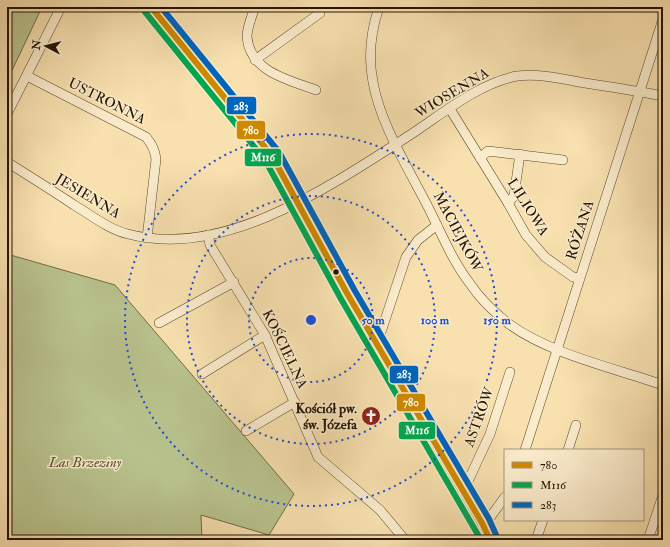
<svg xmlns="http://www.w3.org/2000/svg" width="670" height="547" font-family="'IM FELL Double Pica',serif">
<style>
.green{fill:#b9c38e;stroke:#6e6c47}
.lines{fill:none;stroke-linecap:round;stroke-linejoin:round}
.stream{stroke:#6d7968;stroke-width:2.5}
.minor-casing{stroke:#59472c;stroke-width:10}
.minor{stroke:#faebcb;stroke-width:9}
.bus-1-casing{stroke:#faebcb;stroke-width:9}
.bus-2-casing{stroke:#faebcb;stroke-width:9}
.bus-3-casing{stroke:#faebcb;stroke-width:9}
.bus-1{stroke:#cd8900;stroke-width:6}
.bus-2{stroke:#00a651;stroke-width:6}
.bus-3{stroke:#0065bd;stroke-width:6}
.ring{fill:none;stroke:#1d4ed8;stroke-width:2;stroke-dasharray:2 4}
.bus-dot{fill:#241400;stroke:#faebcb;stroke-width:1.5}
.labels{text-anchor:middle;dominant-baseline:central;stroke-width:3;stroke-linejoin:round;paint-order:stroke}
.street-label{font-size:14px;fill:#241400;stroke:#faebcb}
.poi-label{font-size:14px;font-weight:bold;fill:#241400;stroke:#faebcb;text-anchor:end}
.park-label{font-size:14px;font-style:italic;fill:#585132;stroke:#faebcb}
.centre{fill:#1d4ed8;stroke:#faebcb;stroke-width:2}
.ring-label{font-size:12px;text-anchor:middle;font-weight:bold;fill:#1d4ed8;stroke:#faebcb;stroke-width:3;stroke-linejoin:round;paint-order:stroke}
.line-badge{stroke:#faebcb;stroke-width:1.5}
.badge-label{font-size:11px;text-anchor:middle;font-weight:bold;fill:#fff}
</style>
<rect width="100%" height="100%" fill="#f8e0af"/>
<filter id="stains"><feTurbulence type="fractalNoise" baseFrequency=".005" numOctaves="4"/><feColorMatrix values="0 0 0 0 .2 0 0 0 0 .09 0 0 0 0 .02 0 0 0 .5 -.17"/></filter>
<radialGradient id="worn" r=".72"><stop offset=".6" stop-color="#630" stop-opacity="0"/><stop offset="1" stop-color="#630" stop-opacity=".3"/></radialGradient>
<g class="green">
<path d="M 7,7 L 42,7 L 7,81 Z"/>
<path d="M 7,254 L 115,285 L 294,494 L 269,535 L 201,515 L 202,540 L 7,540 Z"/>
</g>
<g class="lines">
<path class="stream" d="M 7,11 L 8,7"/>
<defs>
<g id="minor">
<path d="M 151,7 L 272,156 L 348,295 L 482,523 L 490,540"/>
<path d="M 255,7 C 252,16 247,27 247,37 C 250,72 289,80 316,90"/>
<path d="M 379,7 C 371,31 368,57 373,82 C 380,123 407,166 426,203 C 440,230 452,261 471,285 C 481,300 495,313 509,324 C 550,354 614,368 663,385"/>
<path d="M 255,60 L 320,13"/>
<path d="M 27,76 L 146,137 C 152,144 155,150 156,159 L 147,238"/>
<path d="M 450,109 L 508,203 L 526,235 L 545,257 L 573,277 L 579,278"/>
<path d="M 7,114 L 61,7"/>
<path d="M 480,158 L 488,151 L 563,160"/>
<path d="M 7,162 C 29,176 52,190 74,205 C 91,215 108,229 128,234 C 224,260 332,185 410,135 C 442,114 479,83 517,76 C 539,73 563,79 585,83 C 611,87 637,91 663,96"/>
<path d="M 508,203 L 514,196 L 520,154"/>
<path d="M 208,235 L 210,245 L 265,335 L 318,457 L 380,510 L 405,540"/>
<path d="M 159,323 L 234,282"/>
<path d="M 376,342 L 381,332 L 406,257 L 418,240 L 437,225"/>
<path d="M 202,374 L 265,335"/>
<path d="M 246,431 L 295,402"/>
<path d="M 525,450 L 663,19"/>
<path d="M 568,450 L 576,425"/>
<path d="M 463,492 L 490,434 L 510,372"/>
<path d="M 482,523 L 491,516 L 505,497"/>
<path d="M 536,540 L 543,520"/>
<path d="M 648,540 L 663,495"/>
</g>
</defs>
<use href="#minor" class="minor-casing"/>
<use href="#minor" class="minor"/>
<defs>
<path id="bus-1" d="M 151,7 L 272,156 L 348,295 L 482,523 L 490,540"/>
<path id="bus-2" d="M 145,12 L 265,160 L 341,299 L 481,540"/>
<path id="bus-3" d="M 161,7 L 279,152 L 355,291 L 489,519 L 497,537"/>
</defs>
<use href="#bus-1" class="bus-1-casing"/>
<use href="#bus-2" class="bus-2-casing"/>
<use href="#bus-3" class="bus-3-casing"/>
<use href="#bus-1" class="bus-1"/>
<use href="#bus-2" class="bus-2"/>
<use href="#bus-3" class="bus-3"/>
</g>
<g class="ring">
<circle cx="311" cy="320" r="62"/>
<circle cx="311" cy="320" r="124"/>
<circle cx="311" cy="320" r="186"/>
</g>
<defs>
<symbol id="church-disc" viewBox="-11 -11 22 22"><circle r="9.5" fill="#8f2418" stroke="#faebcb"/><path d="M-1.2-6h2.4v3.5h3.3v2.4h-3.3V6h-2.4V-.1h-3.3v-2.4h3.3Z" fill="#fff"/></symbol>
</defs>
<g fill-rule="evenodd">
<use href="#church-disc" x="360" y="405" width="22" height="22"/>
</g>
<circle class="bus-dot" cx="336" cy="272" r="3.5"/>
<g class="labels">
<g class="street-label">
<text transform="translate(452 93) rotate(-31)">WIOSENNA</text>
<text transform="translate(107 101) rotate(27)">USTRONNA</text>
<text transform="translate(88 196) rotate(31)">JESIENNA</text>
<text transform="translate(528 207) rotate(58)">LILIOWA</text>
<text transform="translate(580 230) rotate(-72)">RÓŻANA</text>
<text transform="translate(458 232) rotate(62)">MACIEJKÓW</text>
<text transform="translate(285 349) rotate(64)">KOŚCIELNA</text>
<text transform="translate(479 417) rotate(-70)">ASTRÓW</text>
</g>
<g class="poi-label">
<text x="357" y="408">Kościół pw.<tspan x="357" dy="16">św. Józefa</tspan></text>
</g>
<g class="park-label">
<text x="85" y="462">Las Brzeziny</text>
</g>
</g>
<circle cx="311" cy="320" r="6" class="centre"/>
<g class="ring-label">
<text x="373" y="324">50 m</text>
<text x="435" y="324">100 m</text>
<text x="497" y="324">150 m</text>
</g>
<g class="line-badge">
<rect x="226" y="96" width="31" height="19" rx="4" fill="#0065bd"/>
<rect x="236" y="120" width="30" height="20" rx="4" fill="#cd8900"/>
<rect x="244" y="148" width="38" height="19" rx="4" fill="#00a651"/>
<rect x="389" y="365" width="30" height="19" rx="4" fill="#0065bd"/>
<rect x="396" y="393" width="30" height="19" rx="4" fill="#cd8900"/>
<rect x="398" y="421" width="38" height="19" rx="4" fill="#00a651"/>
</g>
<g class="badge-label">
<text x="241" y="110">283</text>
<text x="251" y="134">780</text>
<text x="263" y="161">M116</text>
<text x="404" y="378">283</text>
<text x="411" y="406">780</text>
<text x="417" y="434">M116</text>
</g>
<rect width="670" height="547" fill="none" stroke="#f8e0af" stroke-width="24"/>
<rect x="8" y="8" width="654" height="531" fill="none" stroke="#241400" stroke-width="2"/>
<rect x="12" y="12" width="646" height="523" fill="none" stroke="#241400"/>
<rect x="504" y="449" width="140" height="72" fill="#faebcb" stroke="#a4957a"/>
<rect x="512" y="462" width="20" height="6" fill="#cd8900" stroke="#a4957a"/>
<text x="540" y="469" font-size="12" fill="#241400">780</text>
<rect x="512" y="482" width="20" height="6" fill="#00a651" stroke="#a4957a"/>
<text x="540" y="489" font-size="12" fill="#241400">M116</text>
<rect x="512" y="502" width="20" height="6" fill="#0065bd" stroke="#a4957a"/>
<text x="540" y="509" font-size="12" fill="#241400">283</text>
<g transform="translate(46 46) rotate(277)" stroke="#faebcb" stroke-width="3" paint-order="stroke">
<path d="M0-3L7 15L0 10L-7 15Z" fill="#241400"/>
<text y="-6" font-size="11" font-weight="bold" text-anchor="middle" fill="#241400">N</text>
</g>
<rect width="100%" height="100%" filter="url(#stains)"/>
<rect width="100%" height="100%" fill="url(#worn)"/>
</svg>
